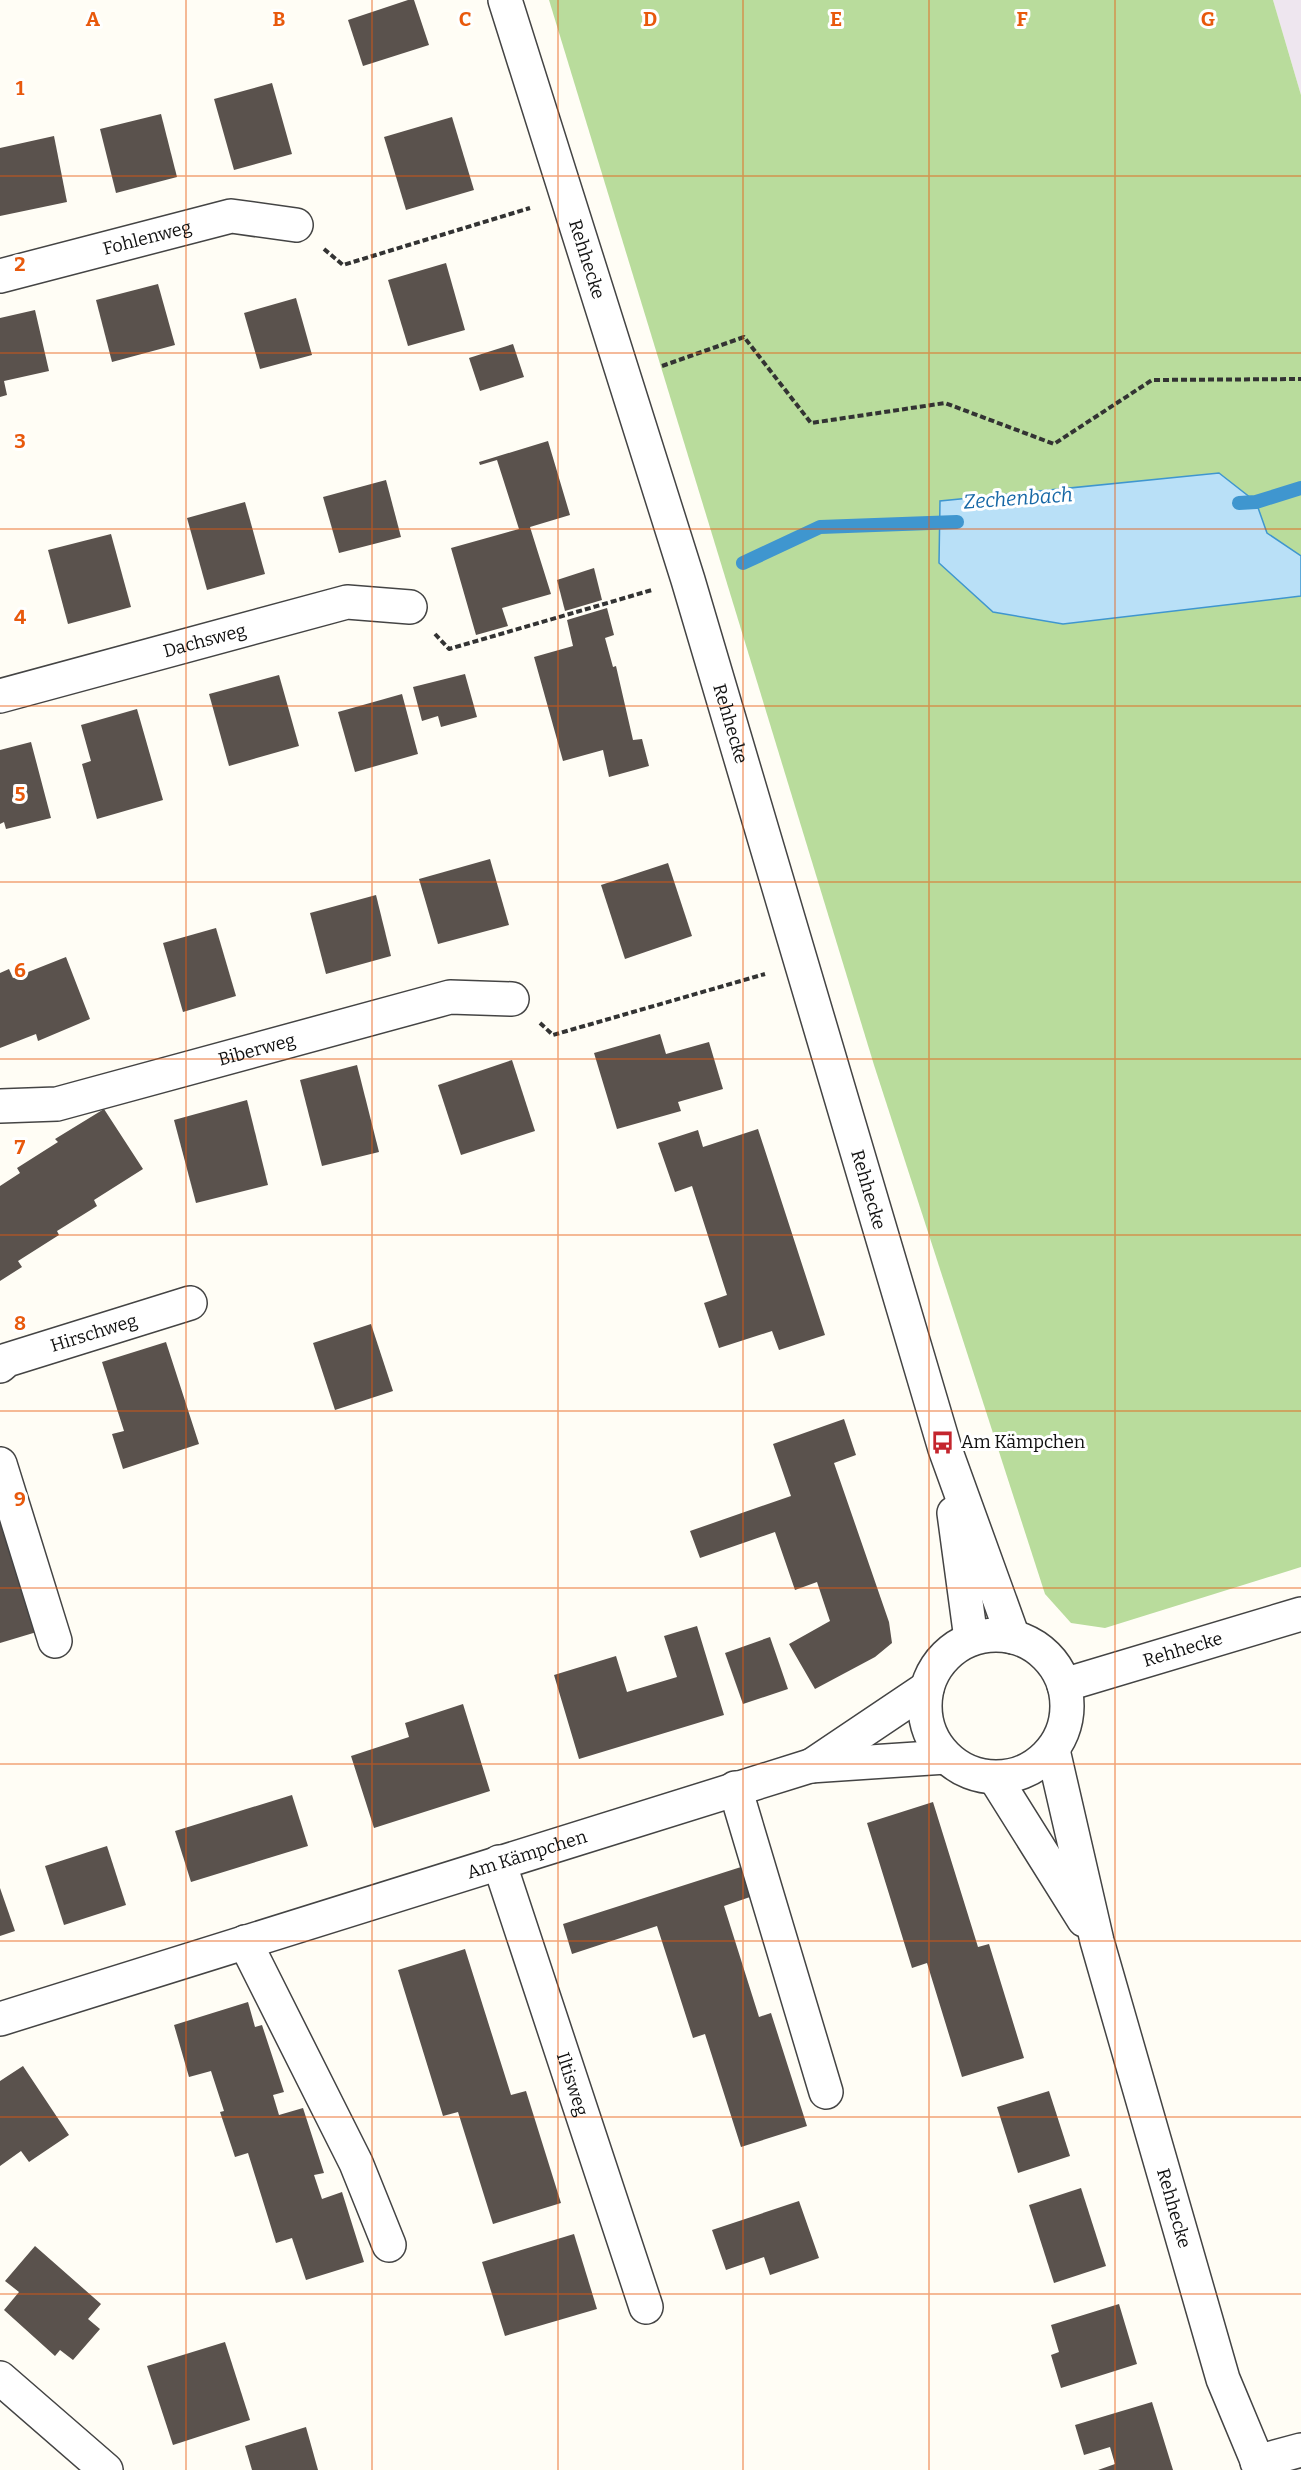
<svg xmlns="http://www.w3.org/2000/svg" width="1301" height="2470" font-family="Bitter,serif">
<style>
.industrial{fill:#eee6ef}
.forest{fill:#b9dc9c}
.water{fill:#b9e0f7;stroke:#3f96cf;stroke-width:1.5}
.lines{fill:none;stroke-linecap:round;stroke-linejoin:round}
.stream{stroke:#3f96cf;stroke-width:14}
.building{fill:#5a524d}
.minor-casing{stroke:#444;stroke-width:36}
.path{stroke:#333;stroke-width:4;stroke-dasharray:6 3;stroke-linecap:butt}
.minor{stroke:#fff;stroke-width:33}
.grid{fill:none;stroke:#e8590c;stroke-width:1.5;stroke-opacity:0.55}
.labels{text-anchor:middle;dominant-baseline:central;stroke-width:6;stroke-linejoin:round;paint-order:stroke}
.street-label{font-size:18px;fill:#111;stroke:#fff}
.poi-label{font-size:18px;fill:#111;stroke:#fff;text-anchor:start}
.water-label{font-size:20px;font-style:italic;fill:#1768a6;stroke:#fff}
.grid-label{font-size:20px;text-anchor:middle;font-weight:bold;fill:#e8590c;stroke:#fff;stroke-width:6;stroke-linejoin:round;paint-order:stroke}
</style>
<rect width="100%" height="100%" fill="#fffdf5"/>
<path class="industrial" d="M 1273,0 L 1301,0 L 1301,95 Z"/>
<path class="forest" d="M 549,0 L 1273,0 L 1301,95 L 1301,1567 L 1105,1628 L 1071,1623 L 1045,1594 L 874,1065 Z"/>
<path class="water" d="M 1219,473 L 1256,502 L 1267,533 L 1301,556 L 1301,596 L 1063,624 L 993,612 L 939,563 L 940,501 Z"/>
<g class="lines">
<g class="stream">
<path d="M 1239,503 L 1256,502 L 1301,488"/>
<path d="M 743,563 L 820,527 L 957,522"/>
</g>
</g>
<g class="building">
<path d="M 408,0 L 414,0 L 429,45 L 363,66 L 348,20 Z"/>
<path d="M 272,83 L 292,154 L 234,170 L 214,99 Z"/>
<path d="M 161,114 L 177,177 L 116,193 L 100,129 Z"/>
<path d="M 452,117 L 474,190 L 406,210 L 384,137 Z"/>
<path d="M 54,136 L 67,202 L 0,216 L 0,148 Z"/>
<path d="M 446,263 L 465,330 L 408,346 L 388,280 Z"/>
<path d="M 158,284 L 175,345 L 112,362 L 96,300 Z"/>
<path d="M 296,298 L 312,355 L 260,369 L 244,313 Z"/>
<path d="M 35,310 L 49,371 L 4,381 L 7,395 L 0,397 L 0,318 Z"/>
<path d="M 513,344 L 524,377 L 480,391 L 469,358 Z"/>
<path d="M 548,441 L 570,515 L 530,527 L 551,594 L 502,608 L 508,626 L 476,635 L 451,548 L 519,529 L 497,460 L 480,465 L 479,462 Z"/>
<path d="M 386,480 L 401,537 L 339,553 L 323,497 Z"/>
<path d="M 245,502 L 265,574 L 207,590 L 187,518 Z"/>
<path d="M 111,534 L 131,607 L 68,624 L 48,550 Z"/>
<path d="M 594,568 L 602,600 L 565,611 L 557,580 Z"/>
<path d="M 607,608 L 614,635 L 605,638 L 613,667 L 616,666 L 633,740 L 642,739 L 649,766 L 609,777 L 603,750 L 563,761 L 534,657 L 573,646 L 567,620 Z"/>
<path d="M 465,674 L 477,717 L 441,727 L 438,716 L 422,721 L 413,687 Z"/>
<path d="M 279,675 L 299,746 L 229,766 L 209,694 Z"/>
<path d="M 402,694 L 418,754 L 355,772 L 338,712 Z"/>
<path d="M 137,709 L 163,800 L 97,819 L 82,764 L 91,761 L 81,725 Z"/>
<path d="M 31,742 L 51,818 L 6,829 L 4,822 L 0,824 L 0,750 Z"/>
<path d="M 490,859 L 509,925 L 438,944 L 419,879 Z"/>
<path d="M 668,863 L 692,936 L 625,959 L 601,885 Z"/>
<path d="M 376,895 L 391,956 L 326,974 L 310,913 Z"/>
<path d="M 216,928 L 236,996 L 183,1012 L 163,943 Z"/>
<path d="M 66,957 L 90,1019 L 38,1041 L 36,1034 L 0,1048 L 0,973 L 9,969 L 13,978 Z"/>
<path d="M 660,1034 L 666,1054 L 709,1042 L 723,1089 L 678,1102 L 681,1111 L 617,1129 L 594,1053 Z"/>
<path d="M 512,1060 L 535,1131 L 461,1155 L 438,1085 Z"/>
<path d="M 357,1065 L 379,1152 L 322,1166 L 300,1080 Z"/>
<path d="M 247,1100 L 268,1185 L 196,1203 L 174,1120 Z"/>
<path d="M 104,1109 L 143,1169 L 94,1200 L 97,1206 L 57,1231 L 59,1235 L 18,1261 L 22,1267 L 0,1281 L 0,1186 L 20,1173 L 17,1168 L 58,1142 L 55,1139 Z"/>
<path d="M 758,1129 L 825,1335 L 779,1350 L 772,1331 L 719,1348 L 704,1303 L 727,1295 L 692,1186 L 675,1192 L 658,1143 L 698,1130 L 703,1147 Z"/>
<path d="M 371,1324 L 393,1391 L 335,1410 L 313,1343 Z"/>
<path d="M 166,1342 L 199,1444 L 123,1469 L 112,1434 L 124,1431 L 102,1362 Z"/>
<path d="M 844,1419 L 856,1455 L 834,1463 L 889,1622 L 892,1643 L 875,1657 L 815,1689 L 789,1644 L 830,1621 L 817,1582 L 795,1590 L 775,1532 L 700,1558 L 690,1531 L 791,1496 L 773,1444 Z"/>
<path d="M 0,1496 L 40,1631 L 0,1643 Z"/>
<path d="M 697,1626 L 724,1715 L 579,1759 L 554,1675 L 616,1656 L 627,1692 L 677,1677 L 664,1636 Z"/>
<path d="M 770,1637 L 788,1689 L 743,1704 L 725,1653 Z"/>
<path d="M 463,1704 L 490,1791 L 374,1828 L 351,1756 L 409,1737 L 405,1723 Z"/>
<path d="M 292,1795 L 308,1846 L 191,1882 L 175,1831 Z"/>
<path d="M 933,1802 L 978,1947 L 989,1944 L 1024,2058 L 962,2077 L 927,1963 L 912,1968 L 867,1823 Z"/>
<path d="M 107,1846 L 126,1905 L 64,1925 L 45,1866 Z"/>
<path d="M 741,1867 L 750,1897 L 724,1906 L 759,2017 L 771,2013 L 807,2126 L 741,2147 L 705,2034 L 693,2038 L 657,1926 L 572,1954 L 563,1924 Z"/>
<path d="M 0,1888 L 15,1931 L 0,1936 Z"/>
<path d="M 465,1949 L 511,2095 L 526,2091 L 561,2203 L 493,2224 L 458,2112 L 443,2116 L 398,1970 Z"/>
<path d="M 248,2002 L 255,2027 L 262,2025 L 284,2092 L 273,2095 L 279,2115 L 303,2108 L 324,2173 L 314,2175 L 322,2199 L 342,2192 L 364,2262 L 306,2280 L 292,2238 L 276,2243 L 248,2153 L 235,2157 L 220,2112 L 224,2111 L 211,2071 L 189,2077 L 174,2025 Z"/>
<path d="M 23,2066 L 69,2135 L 29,2162 L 21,2151 L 0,2166 L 0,2081 Z"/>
<path d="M 1049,2091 L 1070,2156 L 1018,2173 L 997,2107 Z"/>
<path d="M 1081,2188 L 1106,2266 L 1054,2283 L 1029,2205 Z"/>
<path d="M 799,2201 L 819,2258 L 770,2275 L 764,2257 L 726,2270 L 712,2230 Z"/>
<path d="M 574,2234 L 597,2309 L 505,2336 L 482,2262 Z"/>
<path d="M 35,2246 L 101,2304 L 88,2319 L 100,2329 L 73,2360 L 60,2350 L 55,2356 L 4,2310 L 19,2292 L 5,2281 Z"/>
<path d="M 1119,2304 L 1137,2364 L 1061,2388 L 1051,2355 L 1059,2352 L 1051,2325 Z"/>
<path d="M 225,2342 L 250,2420 L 173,2445 L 147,2366 Z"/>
<path d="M 1152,2402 L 1173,2470 L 1098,2470 L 1115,2464 L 1110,2447 L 1084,2455 L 1075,2425 Z"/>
<path d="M 306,2427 L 318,2470 L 252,2470 L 245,2446 Z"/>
</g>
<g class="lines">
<defs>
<g id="minor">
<path id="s1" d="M 505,0 L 688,580 L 945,1449 L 1013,1637"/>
<path id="s2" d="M 0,276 L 231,216 L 296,225"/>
<path id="s3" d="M 0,696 L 347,602 L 410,607"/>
<path id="s4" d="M 0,1106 L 57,1104 L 450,997 L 512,999"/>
<path id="s5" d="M 0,1366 L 7,1360 L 190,1303"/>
<path d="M 0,1464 L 55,1641"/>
<path d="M 954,1513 L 971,1639"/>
<circle cx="996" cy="1706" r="71"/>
<path id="s6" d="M 1064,1685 L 1301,1614"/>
<path id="s7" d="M 1053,1750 L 1097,1941 L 1223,2379 L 1261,2470"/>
<path d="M 811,1766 L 927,1688"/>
<path d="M 995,1778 L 1084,1920"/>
<path d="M 735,1788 L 826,2092"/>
<path id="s8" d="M 499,1862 L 646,2307"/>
<path d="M 245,1942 L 356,2163 L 389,2245"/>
<path id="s9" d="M 0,2019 L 810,1766 L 946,1757"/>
<path d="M 0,2378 L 106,2470"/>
<path d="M 1257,2462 L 1301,2450"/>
</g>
</defs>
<use href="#minor" class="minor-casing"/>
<g class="path">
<path d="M 324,249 L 343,265 L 530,208"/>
<path d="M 662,366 L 744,337 L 811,423 L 945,403 L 1054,444 L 1152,380 L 1301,379"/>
<path d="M 435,634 L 449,649 L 652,590"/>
<path d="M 540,1023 L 553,1035 L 765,974"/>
</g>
<use href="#minor" class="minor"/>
</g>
<path class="grid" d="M 186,0 L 186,2470M 372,0 L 372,2470M 558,0 L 558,2470M 743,0 L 743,2470M 929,0 L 929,2470M 1115,0 L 1115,2470M 0,176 L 1301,176M 0,353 L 1301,353M 0,529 L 1301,529M 0,706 L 1301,706M 0,882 L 1301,882M 0,1059 L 1301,1059M 0,1235 L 1301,1235M 0,1411 L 1301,1411M 0,1588 L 1301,1588M 0,1764 L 1301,1764M 0,1941 L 1301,1941M 0,2117 L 1301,2117M 0,2294 L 1301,2294"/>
<defs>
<symbol id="bus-bare" viewBox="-9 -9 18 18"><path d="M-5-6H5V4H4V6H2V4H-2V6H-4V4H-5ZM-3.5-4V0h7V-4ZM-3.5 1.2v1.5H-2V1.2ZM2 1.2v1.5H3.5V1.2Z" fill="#c4262e" stroke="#fff" stroke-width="2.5" paint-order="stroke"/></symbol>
</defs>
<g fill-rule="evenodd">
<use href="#bus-bare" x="926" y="1426" width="33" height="33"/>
</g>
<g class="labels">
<g class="street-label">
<text stroke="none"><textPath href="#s2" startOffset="152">Fohlenweg</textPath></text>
<text stroke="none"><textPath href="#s1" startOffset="272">Rehhecke</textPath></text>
<text stroke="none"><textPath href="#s3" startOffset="212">Dachsweg</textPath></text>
<text stroke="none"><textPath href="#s1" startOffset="758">Rehhecke</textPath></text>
<text stroke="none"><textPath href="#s4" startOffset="264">Biberweg</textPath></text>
<text stroke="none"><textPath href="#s1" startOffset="1244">Rehhecke</textPath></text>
<text stroke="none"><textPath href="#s5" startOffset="100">Hirschweg</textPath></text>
<text stroke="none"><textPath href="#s6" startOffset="124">Rehhecke</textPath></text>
<text stroke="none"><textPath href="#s9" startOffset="552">Am Kämpchen</textPath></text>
<text stroke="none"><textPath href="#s8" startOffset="234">Iltisweg</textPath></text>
<text stroke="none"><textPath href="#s7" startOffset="474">Rehhecke</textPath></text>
</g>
<g class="poi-label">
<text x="961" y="1442">Am Kämpchen</text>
</g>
<g class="water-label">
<text transform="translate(1018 498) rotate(-4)">Zechenbach</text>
</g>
</g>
<g class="grid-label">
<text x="93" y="26">A</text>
<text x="279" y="26">B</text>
<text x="465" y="26">C</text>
<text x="650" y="26">D</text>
<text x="836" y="26">E</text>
<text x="1022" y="26">F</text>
<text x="1208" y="26">G</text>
<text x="20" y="95">1</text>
<text x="20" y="271">2</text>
<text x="20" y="448">3</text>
<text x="20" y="624">4</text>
<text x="20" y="801">5</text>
<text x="20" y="977">6</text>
<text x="20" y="1154">7</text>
<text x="20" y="1330">8</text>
<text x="20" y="1506">9</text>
</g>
</svg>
